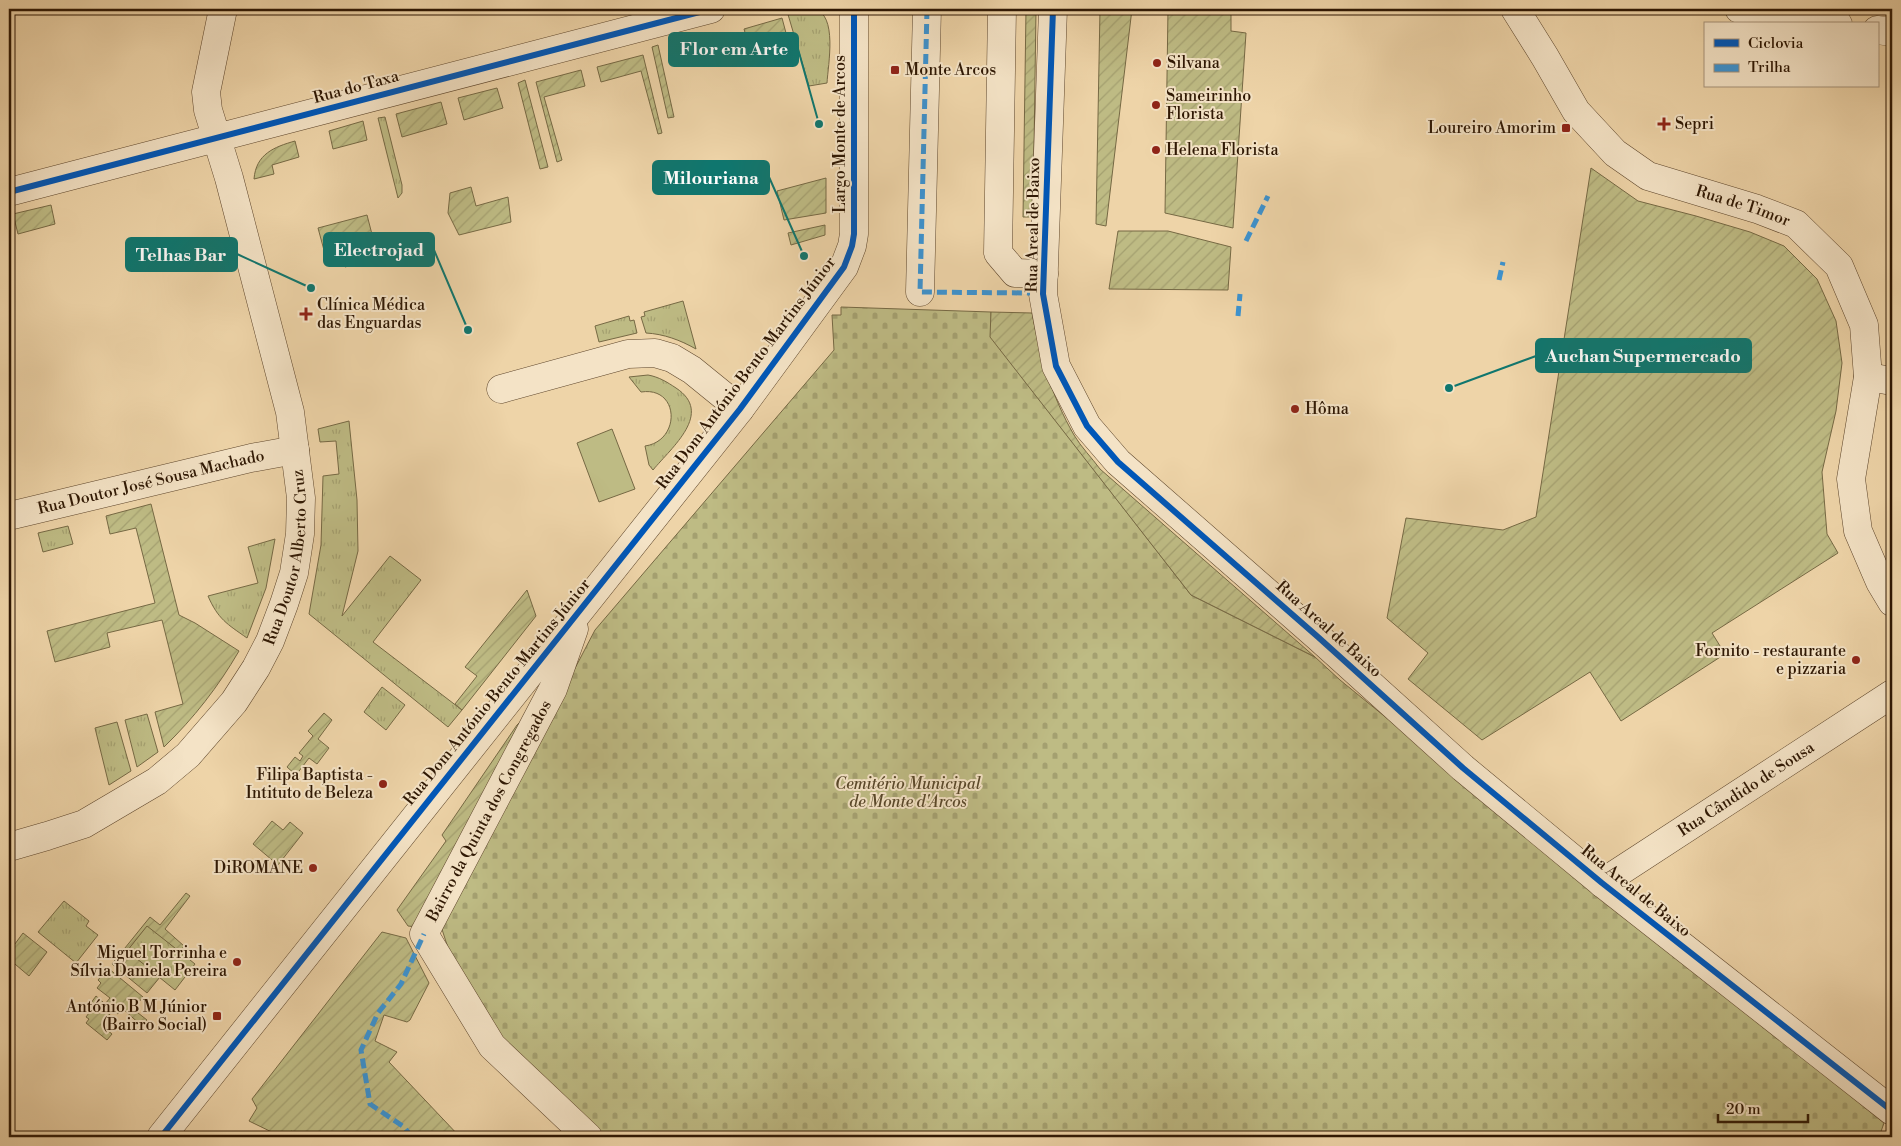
<svg xmlns="http://www.w3.org/2000/svg" width="1901" height="1146" font-family="'Libre Bodoni',serif">
<style>
.grass{fill:url(#grass-tufts);stroke:#766944}
.cemetery{fill:url(#cemetery-stones);stroke:#766944}
.garden{fill:url(#garden-furrows);stroke:#766944}
.pitch{fill:#bebb84;stroke:#766944}
.lines{fill:none;stroke-linecap:round;stroke-linejoin:round}
.minor-casing{stroke:#5e462c;stroke-width:29}
.minor{stroke:#f4e3c6;stroke-width:28}
.quiet{stroke:#3c93d1;stroke-width:5;stroke-dasharray:10 5;stroke-linecap:butt}
.cycleway-casing{stroke:#f4e3c6;stroke-width:9}
.cycleway{stroke:#0057b8;stroke-width:6}
.poi-dot{fill:#8f2418;stroke:#f4e3c6;stroke-width:2}
.labels{text-anchor:middle;dominant-baseline:central;stroke-width:4;stroke-linejoin:round;paint-order:stroke}
.poi-label{font-size:16px;fill:#2e1703;stroke:#f4e3c6;text-anchor:start}
.street-label{font-size:16px;fill:#2e1703;stroke:#f4e3c6}
.park-label{font-size:16px;font-style:italic;fill:#59482a;stroke:#f4e3c6}
.leader{fill:none;stroke:#0f766e;stroke-width:2}
.callout-dot{fill:#0f766e;stroke:#f4e3c6;stroke-width:2}
.callout{fill:#0f766e;stroke:#0f766e;stroke-width:2}
.callout-label{font-size:18px;text-anchor:middle;font-weight:bold;fill:#fff}
</style>
<defs>
<pattern id="grass-tufts" width="24" height="20" patternUnits="userSpaceOnUse" patternTransform="scale(1.25)"><rect width="24" height="20" fill="#bebb84"/><path d="M3 7l-1-3M5 7V3M7 7l1-3M15 17l-1-3M17 17v-4M19 17l1-3" fill="none" stroke="#a4a070"/></pattern>
<pattern id="cemetery-stones" width="16" height="16" patternUnits="userSpaceOnUse" patternTransform="scale(1.25)"><rect width="16" height="16" fill="#bebb84"/><path d="M2 7V4a2 2 0 0 1 4 0v3zM10 15v-3a2 2 0 0 1 4 0v3z" fill="#a4a070"/></pattern>
<pattern id="garden-furrows" width="10" height="10" patternUnits="userSpaceOnUse" patternTransform="scale(1.25)"><rect width="10" height="10" fill="#bebb84"/><path d="M-1 1l2-2M0 10L10 0M9 11l2-2" fill="none" stroke="#a4a070"/></pattern>
</defs>
<rect width="100%" height="100%" fill="#eed4a8"/>
<filter id="stains"><feTurbulence type="fractalNoise" baseFrequency=".004" numOctaves="4"/><feColorMatrix values="0 0 0 0 .2 0 0 0 0 .09 0 0 0 0 .02 0 0 0 .5 -.17"/></filter>
<radialGradient id="worn" r=".72"><stop offset=".6" stop-color="#630" stop-opacity="0"/><stop offset="1" stop-color="#630" stop-opacity=".3"/></radialGradient>
<g class="grass">
<path d="M 794,9 C 800,9 808,7 814,9 C 838,14 828,65 827,83 L 809,86 L 787,11 Z"/>
<path d="M 385,117 L 402,185 L 402,193 L 398,198 L 378,118 Z"/>
<path d="M 683,301 L 696,349 C 680,340 664,334 646,333 L 641,317 L 645,316 L 644,312 Z"/>
<path d="M 629,316 L 630,321 L 634,320 L 637,333 L 599,342 L 595,326 Z"/>
<path d="M 648,375 C 659,377 667,382 676,388 C 714,413 672,447 653,470 L 649,465 L 645,446 C 681,441 680,386 641,392 L 629,377 Z"/>
<path d="M 349,421 L 357,500 L 358,551 L 342,616 L 390,556 L 421,580 L 373,642 L 462,710 L 448,727 L 309,614 L 321,545 L 323,476 L 339,474 L 336,441 L 320,442 L 318,429 Z"/>
<path d="M 68,526 L 73,544 L 43,552 L 38,533 Z"/>
<path d="M 275,539 L 266,588 L 247,638 C 227,624 218,619 208,596 L 258,583 L 248,547 Z"/>
<path d="M 382,687 L 405,705 L 386,730 L 364,712 Z"/>
<path d="M 147,714 L 158,752 L 137,767 L 125,720 Z"/>
<path d="M 117,722 L 131,771 L 109,785 L 95,728 Z"/>
<path d="M 64,901 L 89,921 L 86,926 L 98,935 L 76,963 L 38,932 Z"/>
<path d="M 147,925 L 195,964 L 175,990 L 127,951 Z"/>
</g>
<path class="cemetery" d="M 841,307 L 991,312 L 991,337 L 1191,595 L 1315,657 L 1340,680 L 1884,1123 L 1879,1137 L 600,1137 L 498,1040 L 459,982 L 439,920 L 468,873 L 595,630 L 834,350 L 832,315 L 841,315 Z"/>
<g class="garden">
<path d="M 1026,9 L 1036,9 L 1033,217 L 1023,217 Z"/>
<path d="M 1100,9 L 1132,9 L 1106,226 L 1096,224 Z"/>
<path d="M 1168,9 L 1231,9 L 1231,31 L 1246,33 L 1233,228 L 1165,213 Z"/>
<path d="M 782,18 L 786,33 L 748,43 L 744,29 Z"/>
<path d="M 658,45 L 674,117 L 668,118 L 652,47 Z"/>
<path d="M 643,55 L 662,133 L 658,134 L 641,71 L 601,82 L 597,67 Z"/>
<path d="M 581,70 L 585,86 L 544,97 L 562,160 L 557,162 L 536,82 Z"/>
<path d="M 525,80 L 548,167 L 540,169 L 518,83 Z"/>
<path d="M 497,88 L 503,108 L 464,120 L 458,98 Z"/>
<path d="M 441,102 L 447,124 L 402,137 L 396,114 Z"/>
<path d="M 363,121 L 367,140 L 333,149 L 329,131 Z"/>
<path d="M 295,141 L 299,157 L 272,165 L 274,174 L 254,179 C 256,154 274,147 295,141 Z"/>
<path d="M 1591,168 L 1638,201 L 1696,216 L 1750,232 L 1784,246 L 1817,279 L 1836,321 L 1842,363 L 1836,411 L 1822,472 L 1827,534 L 1838,553 L 1712,633 L 1725,654 L 1621,721 L 1590,672 L 1482,740 L 1408,679 L 1428,653 L 1387,618 L 1406,518 L 1503,530 L 1536,517 Z"/>
<path d="M 826,178 L 826,213 L 784,220 L 777,191 Z"/>
<path d="M 471,187 L 476,206 L 508,197 L 511,222 L 459,235 L 448,213 L 450,193 Z"/>
<path d="M 51,205 L 55,224 L 18,234 L 13,214 Z"/>
<path d="M 367,215 L 374,242 L 362,246 L 366,261 L 345,267 L 340,249 L 325,254 L 318,228 Z"/>
<path d="M 825,225 L 825,235 L 791,245 L 788,233 Z"/>
<path d="M 1118,231 L 1168,231 L 1231,247 L 1228,290 L 1109,289 Z"/>
<path d="M 991,312 L 1032,313 C 1040,356 1052,397 1074,435 C 1081,447 1092,458 1100,469 L 1315,657 L 1191,595 L 990,337 Z"/>
<path d="M 151,504 L 179,615 L 195,623 L 239,651 C 218,687 194,718 164,747 L 155,712 L 183,704 L 162,620 L 107,633 L 110,647 L 55,662 L 47,631 L 155,603 L 136,528 L 110,534 L 106,516 Z"/>
<path d="M 527,590 L 536,616 L 462,710 L 455,704 L 477,676 L 465,667 Z"/>
<path d="M 544,699 L 417,927 L 408,926 L 397,910 L 446,841 L 442,835 L 517,725 Z"/>
<path d="M 324,713 L 332,720 L 318,739 L 329,748 L 317,764 L 309,758 L 296,775 L 287,767 L 295,757 L 300,761 L 303,756 L 299,753 L 313,736 L 308,731 Z"/>
<path d="M 272,821 L 283,830 L 290,822 L 303,833 L 278,865 L 253,844 Z"/>
<path d="M 186,893 L 190,896 L 165,929 L 184,946 L 180,952 L 147,926 L 127,951 L 160,977 L 147,993 L 112,964 L 150,917 L 160,925 Z"/>
<path d="M 382,932 L 406,938 L 429,983 L 410,1020 L 407,1022 L 384,1015 L 375,1041 L 397,1052 L 389,1062 L 460,1137 L 304,1137 L 291,1131 L 288,1137 L 282,1137 L 249,1121 L 257,1108 L 252,1099 Z"/>
<path d="M 23,933 L 47,952 L 29,976 L 9,959 L 9,952 Z"/>
<path d="M 108,968 L 143,997 L 133,1009 L 147,1020 L 142,1026 L 123,1009 L 118,1014 L 105,1004 L 110,998 L 97,988 L 101,983 L 98,980 Z"/>
<path d="M 96,996 L 103,1002 L 99,1006 L 115,1019 L 107,1030 L 112,1034 L 107,1040 L 86,1023 L 89,1019 L 86,1017 L 89,1013 L 86,1010 Z"/>
</g>
<path class="pitch" d="M 612,429 L 635,489 L 599,502 L 577,443 Z"/>
<g class="lines">
<defs>
<g id="minor">
<path d="M 1002,9 L 998,253 L 1015,273 L 1044,274"/>
<path d="M 1053,9 L 1043,294 L 1056,366 L 1087,426 L 1118,462 L 1318,637 L 1463,768 L 1602,883 L 1892,1111"/>
<path id="s1" d="M 1515,9 L 1545,57 L 1576,111 L 1615,153 L 1648,176 L 1757,209 L 1796,224 L 1839,266 L 1864,325 L 1868,377 L 1851,479 L 1858,531 L 1880,582 L 1892,602"/>
<path d="M 1739,9 L 1838,24"/>
<path d="M 1877,30 L 1892,32"/>
<path d="M 9,192 L 711,9"/>
<path d="M 920,292 L 927,9"/>
<path d="M 1868,377 L 1892,381"/>
<path d="M 501,389 L 628,354 L 655,353 L 672,358 L 692,370 L 740,409"/>
<path id="s2" d="M 9,516 L 251,458 L 295,450"/>
<path d="M 574,629 L 553,689 L 424,934 L 492,1046 L 588,1137"/>
<path id="s3" d="M 9,847 L 47,836 L 84,824 L 157,781 L 188,755 L 234,702 L 256,668 L 270,641 L 284,604 L 294,573 L 300,534 L 301,498 L 290,412 L 229,178 L 208,110 L 206,92 L 223,9"/>
<path id="s4" d="M 1602,883 L 1892,694"/>
<path d="M 161,1137 L 740,409 L 844,267 L 852,246 L 854,234 L 854,9"/>
</g>
</defs>
<use href="#minor" class="minor-casing"/>
<use href="#minor" class="minor"/>
<g class="quiet">
<path d="M 927,9 L 920,292 L 1030,293"/>
<path d="M 1246,241 L 1268,196"/>
<path d="M 1499,280 L 1503,262"/>
<path d="M 1238,316 L 1240,294"/>
<path d="M 412,1137 L 404,1127 L 370,1104 L 361,1050 L 378,1013 L 401,984 L 424,934"/>
</g>
<defs>
<g id="cycleway">
<path d="M 1053,9 L 1043,294 L 1056,366 L 1087,426 L 1118,462 L 1318,637 L 1463,768 L 1602,883 L 1892,1111"/>
<path d="M 9,192 L 711,9"/>
<path d="M 161,1137 L 740,409 L 844,267 L 852,246 L 854,234 L 854,9"/>
</g>
</defs>
<use href="#cycleway" class="cycleway-casing"/>
<use href="#cycleway" class="cycleway"/>
</g>
<g class="poi-dot">
<circle cx="1157" cy="63" r="5"/>
<rect x="890" y="65" width="10" height="10" rx="2.5"/>
<circle cx="1156" cy="105" r="5"/>
<path d="M1661.5 116.5h5v5h5v5h-5v5h-5v-5h-5v-5h5z"/>
<rect x="1561" y="123" width="10" height="10" rx="2.5"/>
<circle cx="1156" cy="150" r="5"/>
<path d="M303.5 306.5h5v5h5v5h-5v5h-5v-5h-5v-5h5z"/>
<circle cx="1295" cy="409" r="5"/>
<circle cx="1856" cy="660" r="5"/>
<circle cx="383" cy="784" r="5"/>
<circle cx="313" cy="868" r="5"/>
<circle cx="237" cy="962" r="5"/>
<rect x="212" y="1011" width="10" height="10" rx="2.5"/>
</g>
<g class="labels">
<g class="poi-label">
<text x="1167" y="63">Silvana</text>
<text x="905" y="70">Monte Arcos</text>
<text x="1166" y="96">Sameirinho<tspan x="1166" dy="18">Florista</tspan></text>
<text x="1675" y="124">Sepri</text>
<text x="1556" y="128" text-anchor="end">Loureiro Amorim</text>
<text x="1166" y="150">Helena Florista</text>
<text x="317" y="305">Clínica Médica<tspan x="317" dy="18">das Enguardas</tspan></text>
<text x="1305" y="409">Hôma</text>
<text x="1846" y="651" text-anchor="end">Fornito - restaurante<tspan x="1846" dy="18">e pizzaria</tspan></text>
<text x="373" y="775" text-anchor="end">Filipa Baptista -<tspan x="373" dy="18">Intituto de Beleza</tspan></text>
<text x="303" y="868" text-anchor="end">DiROMANE</text>
<text x="227" y="953" text-anchor="end">Miguel Torrinha e<tspan x="227" dy="18">Sílvia Daniela Pereira</tspan></text>
<text x="207" y="1007" text-anchor="end">António B M Júnior<tspan x="207" dy="18">(Bairro Social)</tspan></text>
</g>
<g class="street-label">
<text transform="translate(356 87) rotate(-15)">Rua do Taxa</text>
<text transform="translate(840 134) rotate(-90)">Largo Monte de Arcos</text>
<text stroke="none"><textPath href="#s1" startOffset="316">Rua de Timor</textPath></text>
<text transform="translate(1033 225) rotate(-89)">Rua Areal de Baixo</text>
<text transform="translate(746 373) rotate(-53)">Rua Dom António Bento Martins Júnior</text>
<text stroke="none"><textPath href="#s2" startOffset="146">Rua Doutor José Sousa Machado</textPath></text>
<text stroke="none"><textPath href="#s3" startOffset="431">Rua Doutor Alberto Cruz</textPath></text>
<text transform="translate(1329 629) rotate(42)">Rua Areal de Baixo</text>
<text transform="translate(497 692) rotate(-51)">Rua Dom António Bento Martins Júnior</text>
<text stroke="none"><textPath href="#s4" startOffset="172">Rua Cândido de Sousa</textPath></text>
<text transform="translate(489 811) rotate(-62)">Bairro da Quinta dos Congregados</text>
<text transform="translate(1636 891) rotate(39)">Rua Areal de Baixo</text>
</g>
<g class="park-label">
<text x="908" y="784">Cemitério Municipal<tspan x="908" dy="18">de Monte d'Arcos</tspan></text>
</g>
</g>
<path class="leader" d="M819 124L798 49M804 256L769 177M468 330L434 250M311 288L237 254M1449 388L1536 356"/>
<g class="callout-dot">
<circle cx="819" cy="124" r="5"/>
<circle cx="804" cy="256" r="5"/>
<circle cx="468" cy="330" r="5"/>
<circle cx="311" cy="288" r="5"/>
<circle cx="1449" cy="388" r="5"/>
</g>
<g class="callout">
<rect x="669" y="33" width="129" height="33" rx="5"/>
<rect x="653" y="161" width="116" height="33" rx="5"/>
<rect x="324" y="233" width="110" height="33" rx="5"/>
<rect x="126" y="238" width="111" height="33" rx="5"/>
<rect x="1536" y="339" width="215" height="33" rx="5"/>
</g>
<g class="callout-label">
<text x="734" y="55">Flor em Arte</text>
<text x="711" y="184">Milouriana</text>
<text x="379" y="256">Electrojad</text>
<text x="181" y="261">Telhas Bar</text>
<text x="1643" y="362">Auchan Supermercado</text>
</g>
<rect width="1901" height="1146" fill="none" stroke="#eed4a8" stroke-width="30"/>
<rect x="10" y="10" width="1881" height="1126" fill="none" stroke="#2e1703" stroke-width="2.5"/>
<rect x="15" y="15" width="1871" height="1116" fill="none" stroke="#2e1703"/>
<rect x="1704" y="22" width="175" height="65" fill="#f4e3c6" stroke="#a59178"/>
<rect x="1714" y="39" width="25" height="8" fill="#0057b8" stroke="#a59178"/>
<text x="1748" y="48" font-size="15" fill="#2e1703">Ciclovia</text>
<rect x="1714" y="64" width="25" height="8" fill="#3c93d1" stroke="#a59178"/>
<text x="1748" y="72" font-size="15" fill="#2e1703">Trilha</text>
<path d="M1718 1114v8h90v-8" fill="none" stroke="#2e1703" stroke-width="2.5"/>
<text x="1726" y="1114" font-size="15" fill="#2e1703" stroke="#f4e3c6" stroke-width="4" paint-order="stroke">20 m</text>
<rect width="100%" height="100%" filter="url(#stains)"/>
<rect width="100%" height="100%" fill="url(#worn)"/>
</svg>
